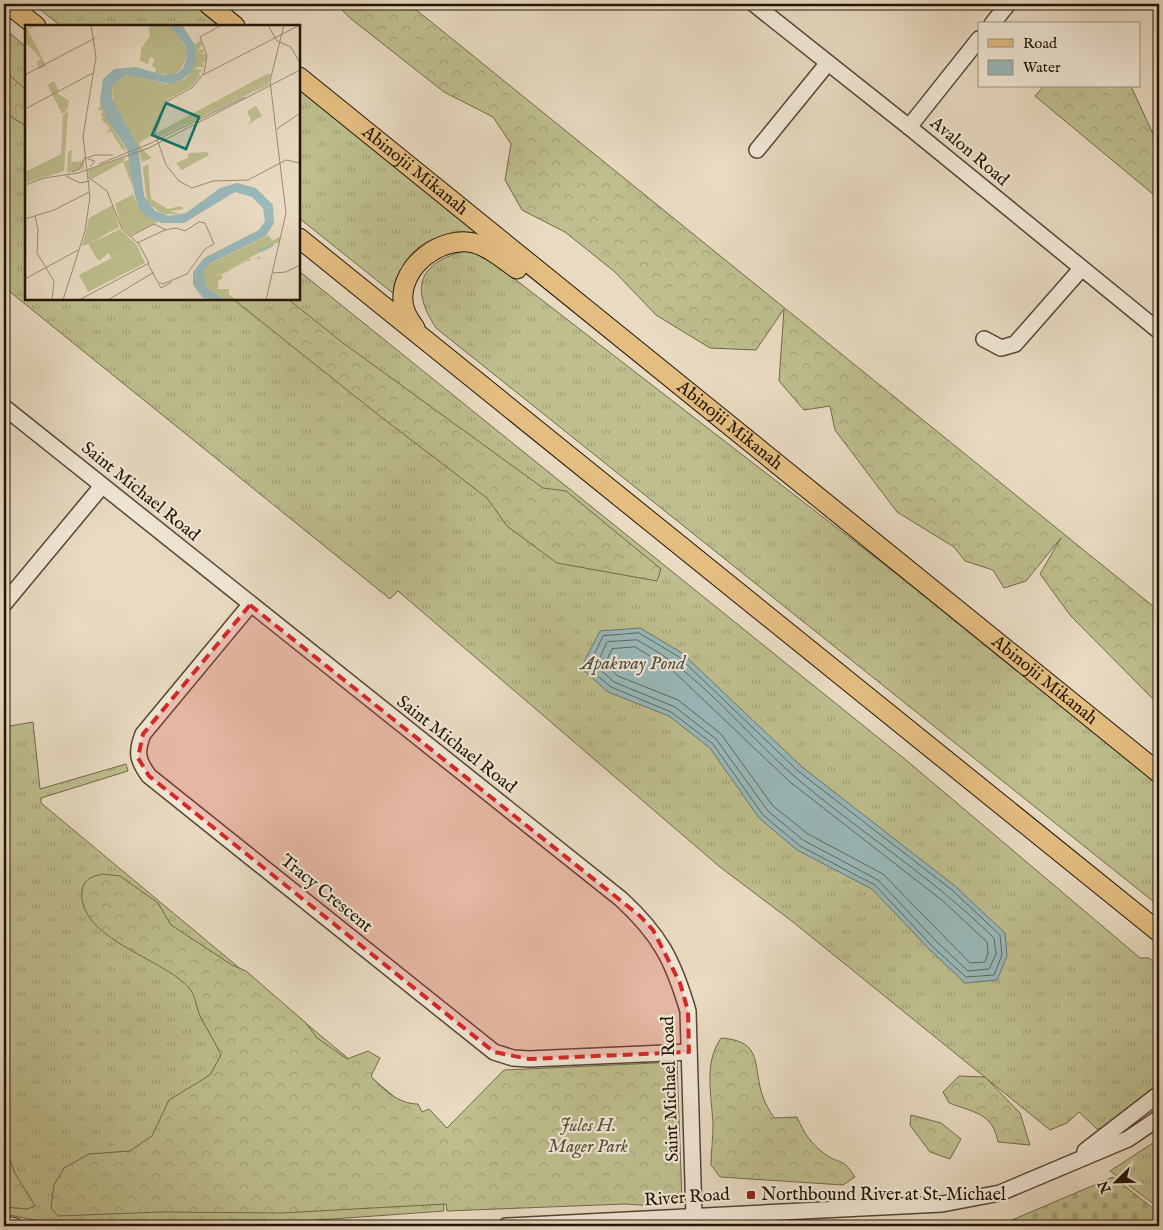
<svg xmlns="http://www.w3.org/2000/svg" width="1163" height="1230" font-family="'IM FELL English',serif">
<style>
.grass{fill:url(#grass-tufts);stroke:#706a4a}
.forest{fill:url(#forest-crowns);stroke:#706a4a}
.cemetery{fill:url(#cemetery-stones);stroke:#706a4a}
.water{fill:#99b9ba;stroke:#697772}
.lines{fill:none;stroke-linecap:round;stroke-linejoin:round}
.shore{stroke:#5e6760;stroke-width:1}
.minor-casing{stroke:#544635;stroke-width:18}
.major-casing{stroke:#221506;stroke-width:21}
.minor{stroke:#f1e8d7;stroke-width:15}
.major{stroke:#e4be81;stroke-width:19}
.marked{fill:#d62828;fill-opacity:0.2;stroke:#d62828;stroke-width:4;stroke-dasharray:10 6;stroke-linejoin:round}
.poi-dot{fill:#8f2418;stroke:#f1e8d7;stroke-width:2}
.labels{text-anchor:middle;dominant-baseline:central;stroke-width:4.5;stroke-linejoin:round;paint-order:stroke}
.street-label{font-size:18px;fill:#221506;stroke:#f1e8d7}
.park-label{font-size:18px;font-style:italic;fill:#595036;stroke:#f1e8d7}
.poi-label{font-size:18px;fill:#221506;stroke:#f1e8d7;text-anchor:start}
.water-label{font-size:19px;font-style:italic;fill:#4c4e45;stroke:#f1e8d7}
.inset-river{fill:none;stroke:#99b9ba;stroke-width:2.5}
.inset-road{fill:none;stroke:#998c77;stroke-width:1}
.view{fill:#0f766e;fill-opacity:0.15;stroke:#0f766e;stroke-width:2.5}
.inset-edge{fill:none;stroke:#221506;stroke-width:2.5}
</style>
<defs>
<pattern id="grass-tufts" width="24" height="20" patternUnits="userSpaceOnUse" patternTransform="scale(1.25)"><rect width="24" height="20" fill="#bebe8e"/><path d="M3 7l-1-3M5 7V3M7 7l1-3M15 17l-1-3M17 17v-4M19 17l1-3" fill="none" stroke="#a3a279"/></pattern>
<pattern id="forest-crowns" width="20" height="18" patternUnits="userSpaceOnUse" patternTransform="scale(1.25)"><rect width="20" height="18" fill="#bebe8e"/><path d="M2 6a3 3 0 1 1 6 0M12 15a3 3 0 1 1 6 0" fill="none" stroke="#a3a279"/></pattern>
<pattern id="cemetery-stones" width="16" height="16" patternUnits="userSpaceOnUse" patternTransform="scale(1.25)"><rect width="16" height="16" fill="#bebe8e"/><path d="M2 7V4a2 2 0 0 1 4 0v3zM10 15v-3a2 2 0 0 1 4 0v3z" fill="#a3a279"/></pattern>
</defs>
<rect width="100%" height="100%" fill="#e9dbc2"/>
<filter id="stains"><feTurbulence type="fractalNoise" baseFrequency=".004" numOctaves="4"/><feColorMatrix values="0 0 0 0 .2 0 0 0 0 .09 0 0 0 0 .02 0 0 0 .5 -.17"/></filter>
<radialGradient id="worn" r=".72"><stop offset=".6" stop-color="#630" stop-opacity="0"/><stop offset="1" stop-color="#630" stop-opacity=".3"/></radialGradient>
<g class="grass">
<path d="M 33,4 L 194,4 L 222,26 L 61,26 Z"/>
<path d="M 4,28 L 26,47 L 26,299 L 299,299 L 299,271 L 906,760 L 1140,958 L 1149,958 L 1159,966 L 1159,1084 L 1104,1128 L 1097,1129 L 1079,1112 L 1067,1123 L 1050,1130 L 793,922 L 720,867 L 398,591 L 390,599 L 4,287 Z"/>
<path d="M 299,88 L 475,229 L 471,234 C 428,231 401,252 394,294 L 299,218 Z"/>
<path d="M 465,251 L 481,253 L 999,653 L 1159,783 L 1159,906 L 436,328 C 410,288 418,263 465,251 Z"/>
<path d="M 33,722 L 40,789 L 126,764 L 128,771 L 41,798 L 41,803 L 439,1134 L 444,1211 L 235,1226 L 65,1226 L 4,1214 L 4,727 Z"/>
<path d="M 1159,1139 L 1159,1208 L 1110,1171 Z"/>
</g>
<g class="forest">
<path d="M 336,4 L 409,4 L 1159,611 L 1159,705 L 1070,615 L 1040,574 L 1061,538 L 1026,581 L 1004,588 L 993,570 L 965,561 L 954,547 L 897,512 L 835,430 L 830,406 L 804,410 L 779,381 L 784,309 L 756,350 L 710,348 L 656,315 L 615,272 L 565,232 L 522,210 L 505,180 L 511,144 L 493,117 L 444,92 L 350,18 Z"/>
<path d="M 4,70 L 26,90 L 26,126 L 4,112 Z"/>
<path d="M 1044,86 L 1131,86 L 1159,147 L 1159,199 L 1035,96 Z"/>
<path d="M 233,299 L 288,299 L 343,343 L 543,488 L 566,491 L 661,569 L 657,581 L 557,563 L 507,526 L 487,498 L 376,413 Z"/>
<path d="M 103,874 L 120,876 L 158,903 L 171,925 L 232,965 L 246,971 L 306,1023 L 317,1038 L 347,1059 L 368,1051 L 380,1058 L 371,1076 C 383,1090 399,1104 418,1104 L 422,1112 L 429,1109 L 447,1128 L 504,1070 L 677,1062 L 682,1202 L 641,1205 L 625,1204 L 447,1211 L 446,1204 L 281,1213 L 161,1212 L 58,1216 L 51,1208 L 54,1185 L 64,1168 L 89,1154 L 130,1151 L 152,1136 L 169,1100 L 210,1075 L 221,1055 C 215,1042 208,1031 201,1018 C 196,1009 196,994 188,987 C 162,958 77,938 82,891 C 83,879 93,876 103,874 Z"/>
<path d="M 721,1038 C 765,1041 752,1067 763,1097 C 765,1104 770,1111 774,1118 L 797,1117 C 804,1133 811,1144 825,1154 C 841,1166 841,1155 855,1177 L 843,1185 L 720,1177 L 711,1165 C 711,1152 713,1139 713,1126 C 712,1096 703,1064 721,1038 Z"/>
<path d="M 959,1076 L 985,1077 L 1020,1113 L 1030,1145 L 998,1142 C 993,1113 973,1112 949,1103 L 943,1092 Z"/>
<path d="M 911,1115 L 941,1123 L 961,1139 L 950,1159 L 930,1152 L 910,1125 Z"/>
<path d="M 4,1145 L 15,1173 L 35,1206 L 27,1209 L 4,1207 Z"/>
</g>
<path class="cemetery" d="M 1113,1177 L 1159,1213 L 1159,1226 L 998,1226 Z"/>
<path class="water" d="M 640,628 L 682,653 L 802,767 L 955,886 L 1005,933 L 1007,956 L 997,980 L 965,983 L 930,950 L 872,889 L 797,850 L 759,818 L 710,748 L 669,716 L 608,692 L 581,668 L 600,631 Z"/>
<g class="lines">
<g class="shore">
<path d="M 639,633 L 679,657 L 798,771 L 952,890 L 1000,935 L 1002,955 L 994,975 L 966,977 L 933,947 L 875,885 L 800,846 L 763,815 L 713,744 L 671,712 L 611,687 L 588,668 L 603,636 Z"/>
<path d="M 637,640 C 699,672 742,730 794,776 C 859,832 933,877 994,938 L 996,954 L 989,969 L 968,971 L 937,942 L 878,880 L 803,840 L 768,811 L 716,739 L 675,707 L 614,682 L 596,666 L 607,642 Z"/>
<path d="M 635,647 L 670,668 L 790,782 L 943,901 L 987,942 L 988,953 L 985,962 L 970,963 L 883,874 L 808,834 L 773,806 L 721,734 L 678,700 L 618,676 L 605,664 L 612,649 Z"/>
</g>
<defs>
<g id="minor">
<path d="M 754,4 L 909,127 L 1159,331"/>
<path d="M 992,24 L 1008,4"/>
<path d="M 909,127 L 979,39"/>
<path d="M 757,150 L 827,64"/>
<path d="M 984,339 L 1001,348 L 1015,344 L 1081,269"/>
<path d="M 4,407 L 621,899 C 660,935 673,960 688,1011 L 694,1217"/>
<path d="M 4,604 L 102,486"/>
<path d="M 250,605 L 143,734 C 136,752 137,760 149,776 L 494,1052 L 513,1058 L 529,1059 L 689,1052"/>
<path d="M 1085,1151 L 1159,1094"/>
<path d="M 4,1224 L 15,1226"/>
<path d="M 506,1226 L 942,1204 L 1000,1193 L 1128,1139 L 1159,1118"/>
</g>
<g id="major">
<path d="M 8,4 L 36,26"/>
<path d="M 208,4 L 235,26"/>
<path id="s1" d="M 299,77 L 1159,773"/>
<path d="M 299,238 L 1159,932"/>
<path d="M 415,328 C 409,320 403,311 403,301 C 400,266 442,235 474,243 C 490,247 504,260 517,269"/>
</g>
</defs>
<use href="#minor" class="minor-casing"/>
<use href="#major" class="major-casing"/>
<use href="#minor" class="minor"/>
<use href="#major" class="major"/>
</g>
<path class="marked" d="M 250,605 L 640,916 L 653,930 L 680,983 L 688,1011 L 689,1052 L 529,1059 L 494,1052 L 149,776 L 138,758 L 143,734 Z"/>
<rect class="poi-dot" x="746" y="1190" width="10" height="10" rx="2.5"/>
<g class="labels">
<g class="street-label">
<text transform="translate(969 152) rotate(40)">Avalon Road</text>
<text stroke="none"><textPath href="#s1" startOffset="149">Abinojii Mikanah</textPath></text>
<text stroke="none"><textPath href="#s1" startOffset="554">Abinojii Mikanah</textPath></text>
<text transform="translate(140 492) rotate(39)">Saint Michael Road</text>
<text stroke="none"><textPath href="#s1" startOffset="959">Abinojii Mikanah</textPath></text>
<text transform="translate(456 745) rotate(38)">Saint Michael Road</text>
<text transform="translate(326 894) rotate(39)">Tracy Crescent</text>
<text transform="translate(671 1089) rotate(-92)">Saint Michael Road</text>
<text transform="translate(687 1198) rotate(-4)">River Road</text>
</g>
<g class="park-label">
<text x="588" y="1126">Jules H.<tspan x="588" dy="21">Mager Park</tspan></text>
</g>
<g class="poi-label">
<text x="761" y="1195">Northbound River at St. Michael</text>
</g>
<g class="water-label">
<text x="633" y="664">Apakway Pond</text>
</g>
</g>
<g transform="translate(25 25)">
<rect width="275" height="275" fill="#e9dbc2"/>
<path d="M 8,0 L 12,0 L 3,5 L 34,66 L 32,68 L 44,76 L 42,85 L 37,89 L 17,49 L 23,60 L 29,56 L 21,41 L 14,44 L 12,37 L 16,34 L 0,17 L 0,4 ZM 135,5 L 148,18 L 131,35 L 125,32 L 123,39 L 115,36 L 116,25 L 123,13 ZM 242,49 L 246,49 L 243,60 L 133,113 L 131,108 ZM 43,86 L 39,146 L 0,158 L 0,147 L 36,129 L 38,90 ZM 47,125 L 46,137 L 57,136 L 59,130 L 59,144 L 42,148 L 43,127 ZM 100,132 L 99,137 L 105,134 L 108,163 L 98,137 L 67,154 L 64,152 L 63,145 ZM 106,165 L 114,184 L 133,197 L 104,211 L 96,201 L 90,179 L 107,170 ZM 88,180 L 94,202 L 58,221 L 64,193 ZM 95,204 L 112,220 L 86,233 L 84,228 L 72,234 L 64,220 ZM 185,239 L 192,251 L 178,259 L 177,249 Z" fill="#bebe8e"/>
<path d="M 124,0 L 143,0 L 158,18 L 162,31 L 155,46 L 147,50 L 130,48 L 131,43 L 127,41 L 134,24 L 128,32 L 122,31 L 122,38 L 118,37 L 122,33 L 118,30 L 115,37 L 116,25 L 121,16 L 124,18 L 121,18 L 117,28 L 121,20 L 126,30 L 134,24 L 124,15 L 135,9 L 125,12 ZM 174,11 L 177,20 L 173,25 L 180,24 L 177,29 L 181,29 L 181,36 L 177,39 L 180,42 L 172,42 L 171,44 L 179,46 L 175,46 L 178,48 L 174,47 L 175,51 L 167,61 L 140,76 L 137,84 L 113,97 L 115,122 L 127,133 L 117,137 L 111,116 L 88,77 L 87,61 L 101,50 L 142,59 L 160,54 L 169,43 L 170,19 L 175,16 ZM 75,72 L 83,95 L 102,126 L 97,124 L 86,106 L 80,109 L 85,103 L 76,94 L 79,92 L 76,91 L 77,85 L 72,85 L 75,82 ZM 231,81 L 237,91 L 222,100 L 226,95 L 222,86 ZM 182,127 L 184,130 L 157,145 L 151,138 L 163,133 L 164,128 ZM 123,138 L 124,155 L 127,155 L 124,156 L 126,174 L 143,184 L 156,181 L 158,184 L 145,186 L 155,189 L 138,189 L 122,178 L 118,143 ZM 67,199 L 73,202 L 64,206 L 59,217 L 62,219 L 64,213 L 66,217 L 80,210 L 67,218 L 81,211 L 68,220 L 76,218 L 71,222 L 76,222 L 74,227 L 81,230 L 74,236 L 64,219 L 57,220 L 63,201 L 67,202 ZM 244,210 L 247,216 L 256,211 L 255,216 L 201,246 L 226,233 L 225,236 L 235,231 L 235,236 L 234,233 L 222,236 L 196,250 L 198,253 L 193,256 L 193,264 L 204,264 L 204,270 L 212,275 L 200,275 L 181,263 L 178,259 L 200,247 L 190,251 L 184,242 L 177,252 L 183,240 Z" fill="#bebe8e"/>
<path d="M 137,84 L 129,109 L 112,119 L 102,102 Z" fill="#bebe8e"/>
<path d="M 112,220 L 120,238 L 63,267 L 54,250 Z" fill="#bebe8e"/>
<path d="M 143,0 L 157,0 L 170,20 L 171,37 L 167,46 L 157,55 L 145,59 L 101,50 L 87,61 L 87,74 L 113,121 L 119,171 L 129,185 L 144,191 L 161,188 L 195,163 L 212,158 L 231,163 L 248,180 L 249,198 L 241,211 L 184,239 L 178,248 L 182,263 L 200,275 L 178,273 L 168,260 L 168,247 L 179,233 L 234,205 L 240,196 L 238,183 L 227,172 L 210,167 L 159,198 L 136,198 L 120,190 L 114,184 L 110,172 L 102,124 L 82,94 L 75,75 L 78,54 L 89,44 L 110,42 L 139,50 L 153,48 L 158,43 L 162,31 L 159,19 Z" fill="#99b9ba"/>
<path class="inset-river" d="M 233,224 L 236,226 L 248,220"/>
<path class="inset-road" d="M 243,0 L 252,16 L 266,22 L 275,38M 0,50 L 70,13M 178,50 L 275,0M 0,84 L 68,48M 252,104 L 275,88M 130,108 L 141,140 L 154,156 L 167,163 L 188,156 L 223,155 L 261,135 L 275,138M 130,109 L 141,77 L 168,62 L 179,48 L 182,31 L 175,12 L 197,0M 59,134 L 70,130 L 88,130M 63,134 L 70,136 L 65,142M 74,139 L 126,118 L 220,72M 47,147 L 54,144 L 59,135M 41,151 L 55,158 L 65,156M 0,160 L 19,153 L 53,148 L 124,123 L 275,45M 10,191 L 13,205 L 12,228 L 29,256 L 27,275M 0,194 L 29,185 L 64,167M 106,211 L 129,199 L 141,205M 112,218 L 140,205 L 151,203 L 160,206 L 174,197 L 180,198 L 189,219 L 180,224 L 162,249 L 138,259 L 134,257M 123,239 L 136,263 L 147,257M 248,248 L 261,247 L 275,240M 0,254 L 53,225M 38,275 L 60,206 L 65,172 L 58,111 L 71,32 L 66,0M 54,275 L 124,238 L 114,219 L 97,204 L 82,166 L 63,152M 83,275 L 129,247M 241,275 L 261,188 L 245,56 L 259,0"/>
<path class="view" d="M 141,78 L 174,92 L 161,124 L 127,110 Z"/>
<rect width="275" height="275" class="inset-edge"/>
</g>
<rect width="1163" height="1230" fill="none" stroke="#e9dbc2" stroke-width="20"/>
<rect x="5" y="5" width="1153" height="1220" fill="none" stroke="#221506" stroke-width="2.5"/>
<rect x="10" y="10" width="1143" height="1210" fill="none" stroke="#221506"/>
<rect x="978" y="22" width="162" height="65" fill="#f1e8d7" stroke="#9e9483"/>
<rect x="988" y="39" width="25" height="8" fill="#e4be81" stroke="#9e9483"/>
<text x="1023" y="48" font-size="15" fill="#221506">Road</text>
<rect x="988" y="60" width="25" height="15" fill="#99b9ba" stroke="#9e9483"/>
<text x="1023" y="72" font-size="15" fill="#221506">Water</text>
<g transform="translate(1116 1182) rotate(247)" stroke="#f1e8d7" stroke-width="4" paint-order="stroke">
<path d="M0-4L9 19L0 12L-9 19Z" fill="#221506"/>
<text y="-8" font-size="14" font-weight="bold" text-anchor="middle" fill="#221506">N</text>
</g>
<rect width="100%" height="100%" filter="url(#stains)"/>
<rect width="100%" height="100%" fill="url(#worn)"/>
</svg>
